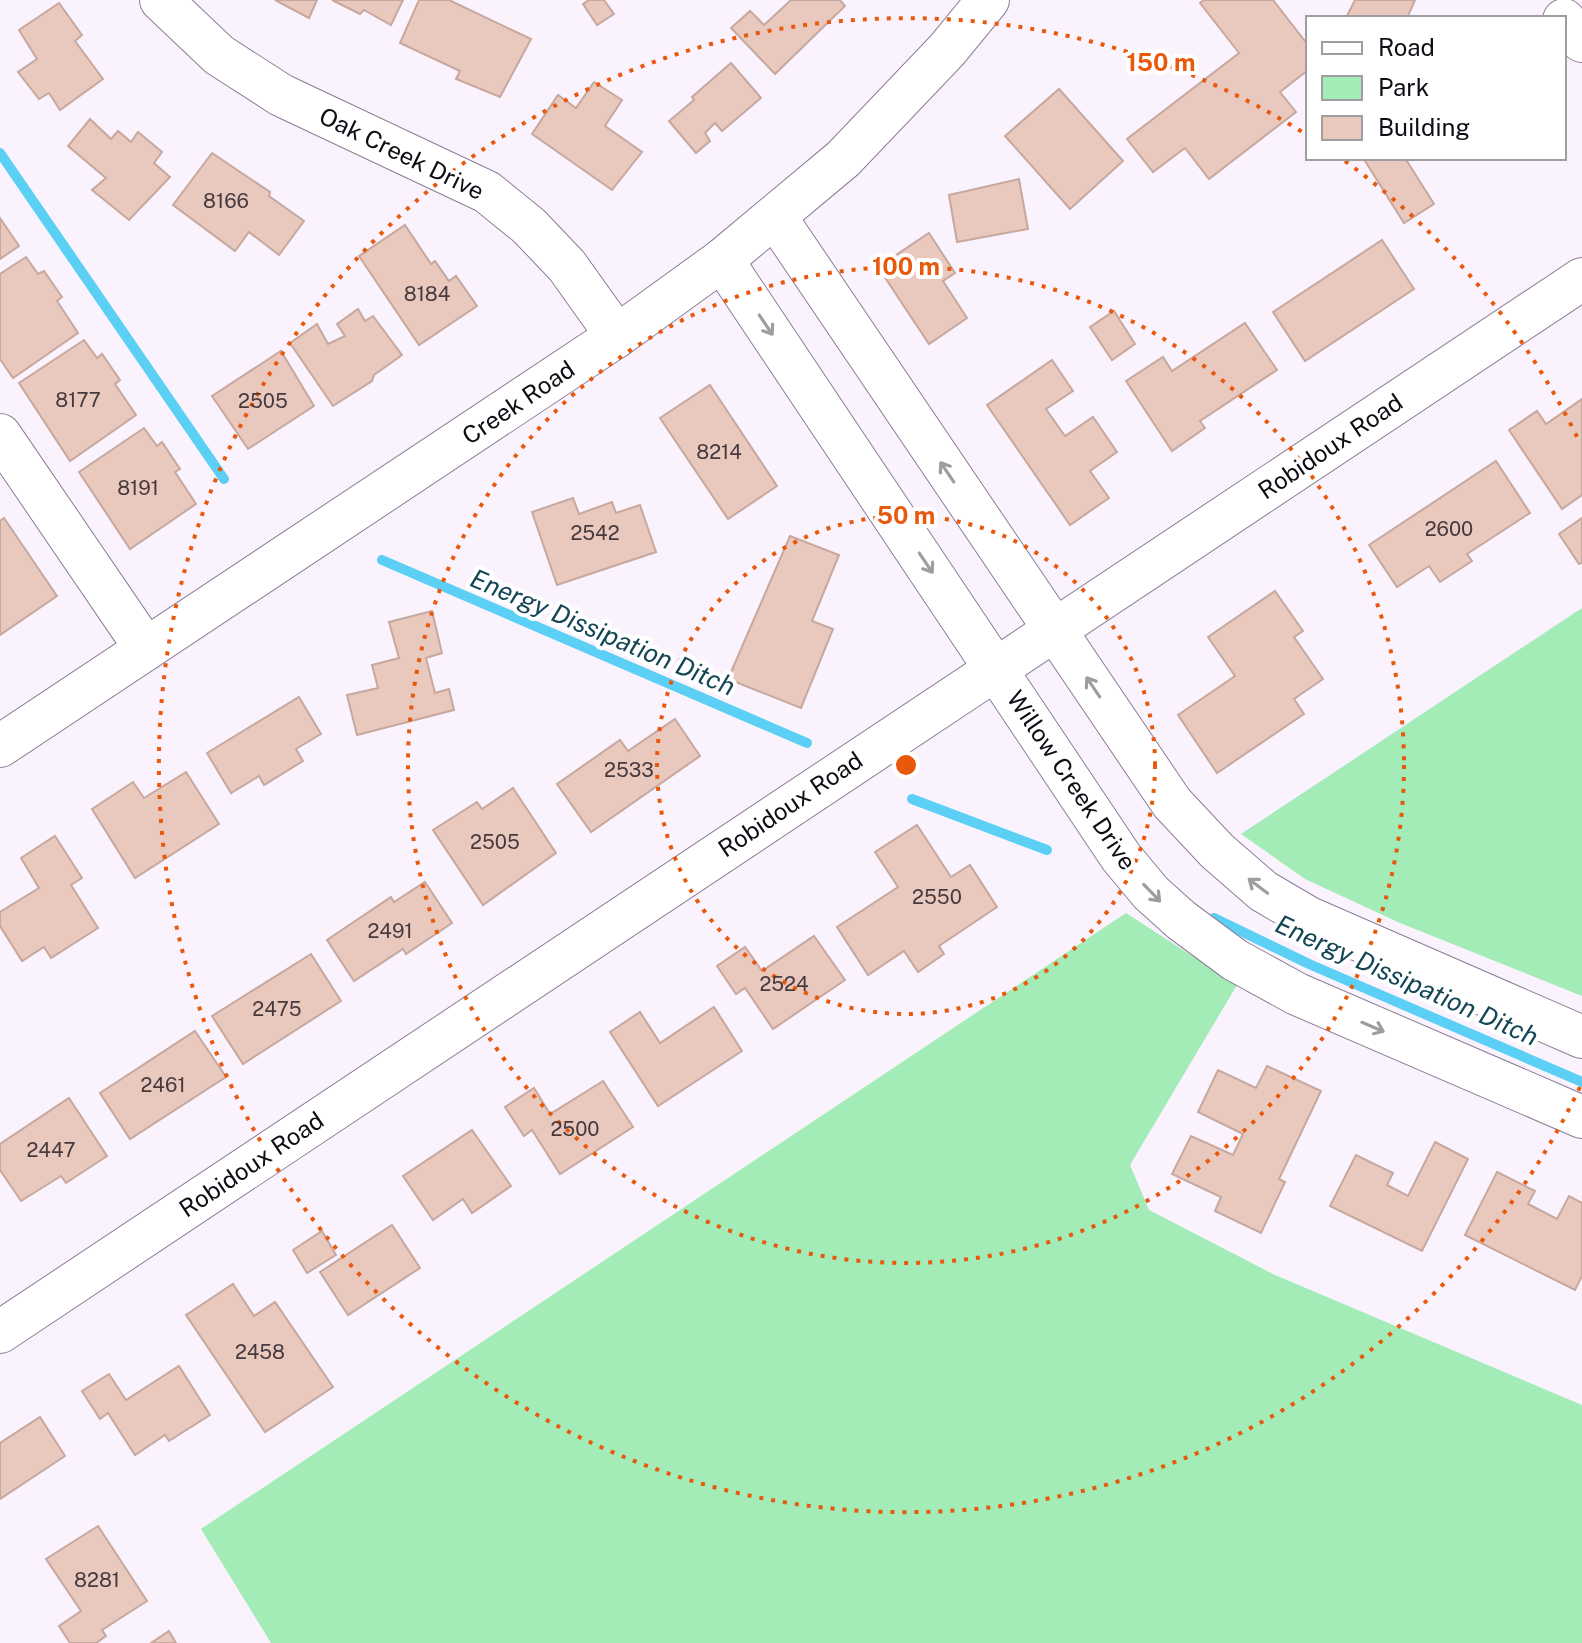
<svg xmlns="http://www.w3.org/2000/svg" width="1582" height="1643" font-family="'Public Sans',sans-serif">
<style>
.green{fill:#a3ebb7}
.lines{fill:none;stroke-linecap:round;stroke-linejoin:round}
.stream{stroke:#5bd0f4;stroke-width:10}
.building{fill:#e9c8be;stroke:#c7a89e;stroke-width:2}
.minor-casing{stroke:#8c7e96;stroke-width:44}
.minor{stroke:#fff;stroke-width:42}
.oneway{stroke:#a09da1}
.ring{fill:none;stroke:#e8590c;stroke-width:4;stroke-dasharray:4 8}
.labels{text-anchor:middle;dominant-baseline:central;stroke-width:8;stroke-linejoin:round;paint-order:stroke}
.number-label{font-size:20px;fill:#473a3e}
.street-label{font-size:24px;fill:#110b14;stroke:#fff}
.water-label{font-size:26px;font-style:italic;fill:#144656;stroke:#fff}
.centre{fill:#e8590c;stroke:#fff;stroke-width:4}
.ring-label{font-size:24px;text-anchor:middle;font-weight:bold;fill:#e8590c;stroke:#fff;stroke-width:8;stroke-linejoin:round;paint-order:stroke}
</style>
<rect width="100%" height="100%" fill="#faf3fe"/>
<g class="green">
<path d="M 1582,608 L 1582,996 L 1400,923 L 1305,879 L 1241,834 Z"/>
<path d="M 1126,913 L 1237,985 L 1130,1165 L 1149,1210 L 1275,1275 L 1582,1405 L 1582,1643 L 271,1643 L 201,1529 Z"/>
</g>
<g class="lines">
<g class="stream">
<path d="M 0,153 L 224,479"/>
<path d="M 382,560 L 807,743"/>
<path d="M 912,799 L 1047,850"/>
<path d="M 1214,918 L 1309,964 L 1582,1082"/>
</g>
</g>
<g class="building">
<path d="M 275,0 L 317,0 L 309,18 Z"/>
<path d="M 332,0 L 403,0 L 391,25 L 364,10 L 360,14 Z"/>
<path d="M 419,0 L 449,0 L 531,39 L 500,97 L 456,79 L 460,71 L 400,43 Z"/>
<path d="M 589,0 L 604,0 L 614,14 L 597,25 L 583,4 Z"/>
<path d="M 791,0 L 840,0 L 845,6 L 775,74 L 731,28 L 750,11 L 764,25 Z"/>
<path d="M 1204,0 L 1273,0 L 1308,45 L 1308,70 L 1280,92 L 1296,112 L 1209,179 L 1185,148 L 1153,172 L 1127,139 L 1239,53 L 1200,3 Z"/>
<path d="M 1355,0 L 1415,0 L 1407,18 L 1346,18 Z"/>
<path d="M 59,3 L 82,35 L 75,41 L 103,79 L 60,110 L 49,93 L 39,99 L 18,72 L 37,59 L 19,30 Z"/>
<path d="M 731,63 L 761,98 L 722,131 L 715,123 L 705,133 L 710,141 L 696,153 L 669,121 L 694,100 L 692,97 Z"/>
<path d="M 594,82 L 622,100 L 605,126 L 642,152 L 612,190 L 532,134 L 558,95 L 576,108 Z"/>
<path d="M 1059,89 L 1123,161 L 1070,209 L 1005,136 Z"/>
<path d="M 90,119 L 111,139 L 118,131 L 131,142 L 138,132 L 162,152 L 154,163 L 170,177 L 129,220 L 92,190 L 106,178 L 68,146 Z"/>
<path d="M 212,153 L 270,192 L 269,196 L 304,221 L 279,255 L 249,232 L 235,251 L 173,205 Z"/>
<path d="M 1371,158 L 1405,158 L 1434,204 L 1404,223 L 1365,161 Z"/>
<path d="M 1019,179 L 1028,229 L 957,242 L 949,195 Z"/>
<path d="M 0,218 L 19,246 L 0,259 Z"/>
<path d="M 405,225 L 431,264 L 435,261 L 449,281 L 456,276 L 477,306 L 419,345 L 359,256 Z"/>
<path d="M 929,233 L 955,273 L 943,281 L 967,318 L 929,344 L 878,267 Z"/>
<path d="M 1382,240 L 1414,289 L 1305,361 L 1273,312 Z"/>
<path d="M 26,257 L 38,274 L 44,271 L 62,297 L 57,301 L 78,333 L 13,378 L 0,359 L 0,274 Z"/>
<path d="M 358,309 L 365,321 L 373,316 L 402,355 L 374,375 L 372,381 L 333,406 L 290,343 L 317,324 L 328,344 L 345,336 L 337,324 Z"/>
<path d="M 1114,311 L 1135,344 L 1112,360 L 1090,327 Z"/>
<path d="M 1245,323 L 1277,370 L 1200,421 L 1205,428 L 1172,451 L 1126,381 L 1163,357 L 1172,371 Z"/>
<path d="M 84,340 L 97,358 L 102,354 L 120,380 L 115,384 L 136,415 L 70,461 L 19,383 Z"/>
<path d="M 281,351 L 314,406 L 248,449 L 212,396 Z"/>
<path d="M 1052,360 L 1073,391 L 1046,409 L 1065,436 L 1093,417 L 1117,452 L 1090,471 L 1109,498 L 1070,525 L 987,405 Z"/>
<path d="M 710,385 L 777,486 L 728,519 L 660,418 Z"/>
<path d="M 1582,399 L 1582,495 L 1562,509 L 1509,430 L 1537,411 L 1546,424 Z"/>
<path d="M 144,428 L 157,446 L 162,442 L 180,469 L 175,472 L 196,504 L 130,549 L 79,472 Z"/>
<path d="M 1496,461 L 1530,513 L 1467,554 L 1472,561 L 1440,582 L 1429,566 L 1397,587 L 1369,545 Z"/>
<path d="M 573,498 L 579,514 L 612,502 L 616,513 L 640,505 L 656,552 L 557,585 L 532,512 Z"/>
<path d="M 4,518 L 57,596 L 0,635 L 0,521 Z"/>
<path d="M 1582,518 L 1582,563 L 1579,564 L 1559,534 Z"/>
<path d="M 790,536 L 839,555 L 812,621 L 833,629 L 801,708 L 728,679 Z"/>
<path d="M 1275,591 L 1303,631 L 1294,637 L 1323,679 L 1294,699 L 1304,714 L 1217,773 L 1178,715 L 1235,676 L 1208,637 Z"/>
<path d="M 432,611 L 442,653 L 426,658 L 435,693 L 449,689 L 454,710 L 357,735 L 347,695 L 378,688 L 372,665 L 399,658 L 389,622 Z"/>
<path d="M 299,697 L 321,734 L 296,749 L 303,761 L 264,785 L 259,776 L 231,793 L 207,753 Z"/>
<path d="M 675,719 L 700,756 L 591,832 L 557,784 L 620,740 L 628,751 Z"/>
<path d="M 186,772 L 219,824 L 135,878 L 92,809 L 133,782 L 144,798 Z"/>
<path d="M 513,788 L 556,853 L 483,905 L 433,830 L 477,802 L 482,809 Z"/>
<path d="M 917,825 L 951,877 L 970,865 L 997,907 L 939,946 L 944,954 L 918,972 L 904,951 L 868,975 L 837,927 L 898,887 L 875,852 Z"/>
<path d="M 55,836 L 82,878 L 71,885 L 98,928 L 51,958 L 44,947 L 22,961 L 0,926 L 0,912 L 39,888 L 21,858 Z"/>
<path d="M 425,882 L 452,923 L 406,954 L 403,949 L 354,981 L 327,940 L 391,897 L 394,902 Z"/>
<path d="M 814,936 L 845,980 L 773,1029 L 745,988 L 736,994 L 717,966 L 745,947 L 762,971 Z"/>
<path d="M 311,954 L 341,1001 L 243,1064 L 212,1016 Z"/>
<path d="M 714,1007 L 742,1051 L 658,1106 L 610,1032 L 640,1012 L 660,1043 Z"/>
<path d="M 195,1031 L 226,1077 L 130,1139 L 100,1093 Z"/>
<path d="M 1267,1066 L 1321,1091 L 1279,1179 L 1285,1182 L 1261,1233 L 1215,1211 L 1221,1197 L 1172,1174 L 1191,1136 L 1233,1155 L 1243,1134 L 1198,1112 L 1218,1070 L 1256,1088 Z"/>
<path d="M 603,1081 L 633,1127 L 560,1174 L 532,1130 L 524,1136 L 505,1107 L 534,1088 L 550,1114 Z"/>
<path d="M 69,1098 L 107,1156 L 66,1183 L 61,1176 L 21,1201 L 0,1170 L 0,1144 Z"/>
<path d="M 472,1130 L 511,1186 L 472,1213 L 463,1199 L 433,1220 L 403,1176 Z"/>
<path d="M 1435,1142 L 1468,1159 L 1422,1251 L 1330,1206 L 1356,1155 L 1393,1173 L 1387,1185 L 1408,1196 Z"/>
<path d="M 1497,1172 L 1535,1191 L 1528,1204 L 1557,1219 L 1569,1196 L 1582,1203 L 1582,1276 L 1575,1290 L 1465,1235 Z"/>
<path d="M 392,1225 L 420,1268 L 348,1315 L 320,1272 Z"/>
<path d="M 322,1231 L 336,1255 L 307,1273 L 293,1250 Z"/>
<path d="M 233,1284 L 254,1316 L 275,1302 L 333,1387 L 265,1432 L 186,1315 Z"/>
<path d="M 179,1366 L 210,1415 L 169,1441 L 165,1435 L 135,1455 L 108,1413 L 100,1419 L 82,1391 L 109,1374 L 126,1400 Z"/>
<path d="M 40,1417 L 65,1456 L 0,1499 L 0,1443 Z"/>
<path d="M 98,1526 L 147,1601 L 102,1630 L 106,1636 L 96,1643 L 70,1643 L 59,1626 L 81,1611 L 46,1559 Z"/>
<path d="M 169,1631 L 176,1643 L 151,1643 Z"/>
</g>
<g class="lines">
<defs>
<g id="minor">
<path d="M 161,0 L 219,55 L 281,95 L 487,192 L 529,226 L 567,266 L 617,336"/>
<path d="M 1564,20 L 1582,41"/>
<path d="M 776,218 L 1172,803 L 1217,851 L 1263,891 L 1309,918 L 1582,1037"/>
<path d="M 722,260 L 1121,857 L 1151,893 L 1181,920 L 1235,960 L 1297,994 L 1582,1117"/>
<path d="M 0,435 L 146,649"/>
<path d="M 0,746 L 617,336 L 722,260 L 843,159 L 947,50 L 988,0"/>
<path d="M 0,1332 L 1582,279"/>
</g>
</defs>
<use href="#minor" class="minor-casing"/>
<use href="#minor" class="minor"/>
</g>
<defs><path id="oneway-shaft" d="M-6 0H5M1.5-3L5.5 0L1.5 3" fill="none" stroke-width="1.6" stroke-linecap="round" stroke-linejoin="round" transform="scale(2)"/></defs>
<g class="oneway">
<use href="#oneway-shaft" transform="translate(766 325) rotate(56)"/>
<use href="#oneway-shaft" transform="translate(947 472) rotate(-124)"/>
<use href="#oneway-shaft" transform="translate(926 563) rotate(56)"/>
<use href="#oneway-shaft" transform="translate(1093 687) rotate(-124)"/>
<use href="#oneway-shaft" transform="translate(1258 886) rotate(-143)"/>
<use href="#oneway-shaft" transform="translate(1152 893) rotate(46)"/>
<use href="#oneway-shaft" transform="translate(1373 1027) rotate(23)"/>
</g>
<g class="ring">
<circle cx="906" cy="765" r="249"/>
<circle cx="906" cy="765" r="498"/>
<path d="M1580 1087A747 747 0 1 1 1307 135M1345 161A747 747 0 0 1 1580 443"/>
</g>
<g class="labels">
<g class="number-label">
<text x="226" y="201">8166</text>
<text x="427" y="294">8184</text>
<text x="78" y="400">8177</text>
<text x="263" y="401">2505</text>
<text x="719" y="452">8214</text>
<text x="138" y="488">8191</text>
<text x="1449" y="529">2600</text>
<text x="595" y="533">2542</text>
<text x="629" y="770">2533</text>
<text x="495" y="842">2505</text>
<text x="937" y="897">2550</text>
<text x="390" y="931">2491</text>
<text x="784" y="984">2524</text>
<text x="277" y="1009">2475</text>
<text x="163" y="1085">2461</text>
<text x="575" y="1129">2500</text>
<text x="51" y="1150">2447</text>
<text x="260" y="1352">2458</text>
<text x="97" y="1580">8281</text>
</g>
<g class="street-label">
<text transform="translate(402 153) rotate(26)">Oak Creek Drive</text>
<text transform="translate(518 402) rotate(-34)">Creek Road</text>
<text transform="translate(1330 446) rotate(-34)">Robidoux Road</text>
<text transform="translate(1072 780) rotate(56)">Willow Creek Drive</text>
<text transform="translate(790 804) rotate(-34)">Robidoux Road</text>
<text transform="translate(251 1164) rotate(-34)">Robidoux Road</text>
</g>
<g class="water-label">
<text transform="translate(603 632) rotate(23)">Energy Dissipation Ditch</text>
<text transform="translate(1407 980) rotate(24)">Energy Dissipation Ditch</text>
</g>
</g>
<circle cx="906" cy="765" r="12" class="centre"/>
<g class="ring-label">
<text x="1161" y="71">150 m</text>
<text x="906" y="275">100 m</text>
<text x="906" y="524">50 m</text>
</g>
<rect x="1306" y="16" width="260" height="144" fill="#ffffff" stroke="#a09da1" stroke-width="2"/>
<rect x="1322" y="42" width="40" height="12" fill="#ffffff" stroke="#a09da1" stroke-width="2"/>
<text x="1378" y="56" font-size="24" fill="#110b14">Road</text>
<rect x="1322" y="76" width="40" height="24" fill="#a3ebb7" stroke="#a09da1" stroke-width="2"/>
<text x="1378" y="96" font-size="24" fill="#110b14">Park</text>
<rect x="1322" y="116" width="40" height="24" fill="#e9c8be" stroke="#a09da1" stroke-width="2"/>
<text x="1378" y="136" font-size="24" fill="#110b14">Building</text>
</svg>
